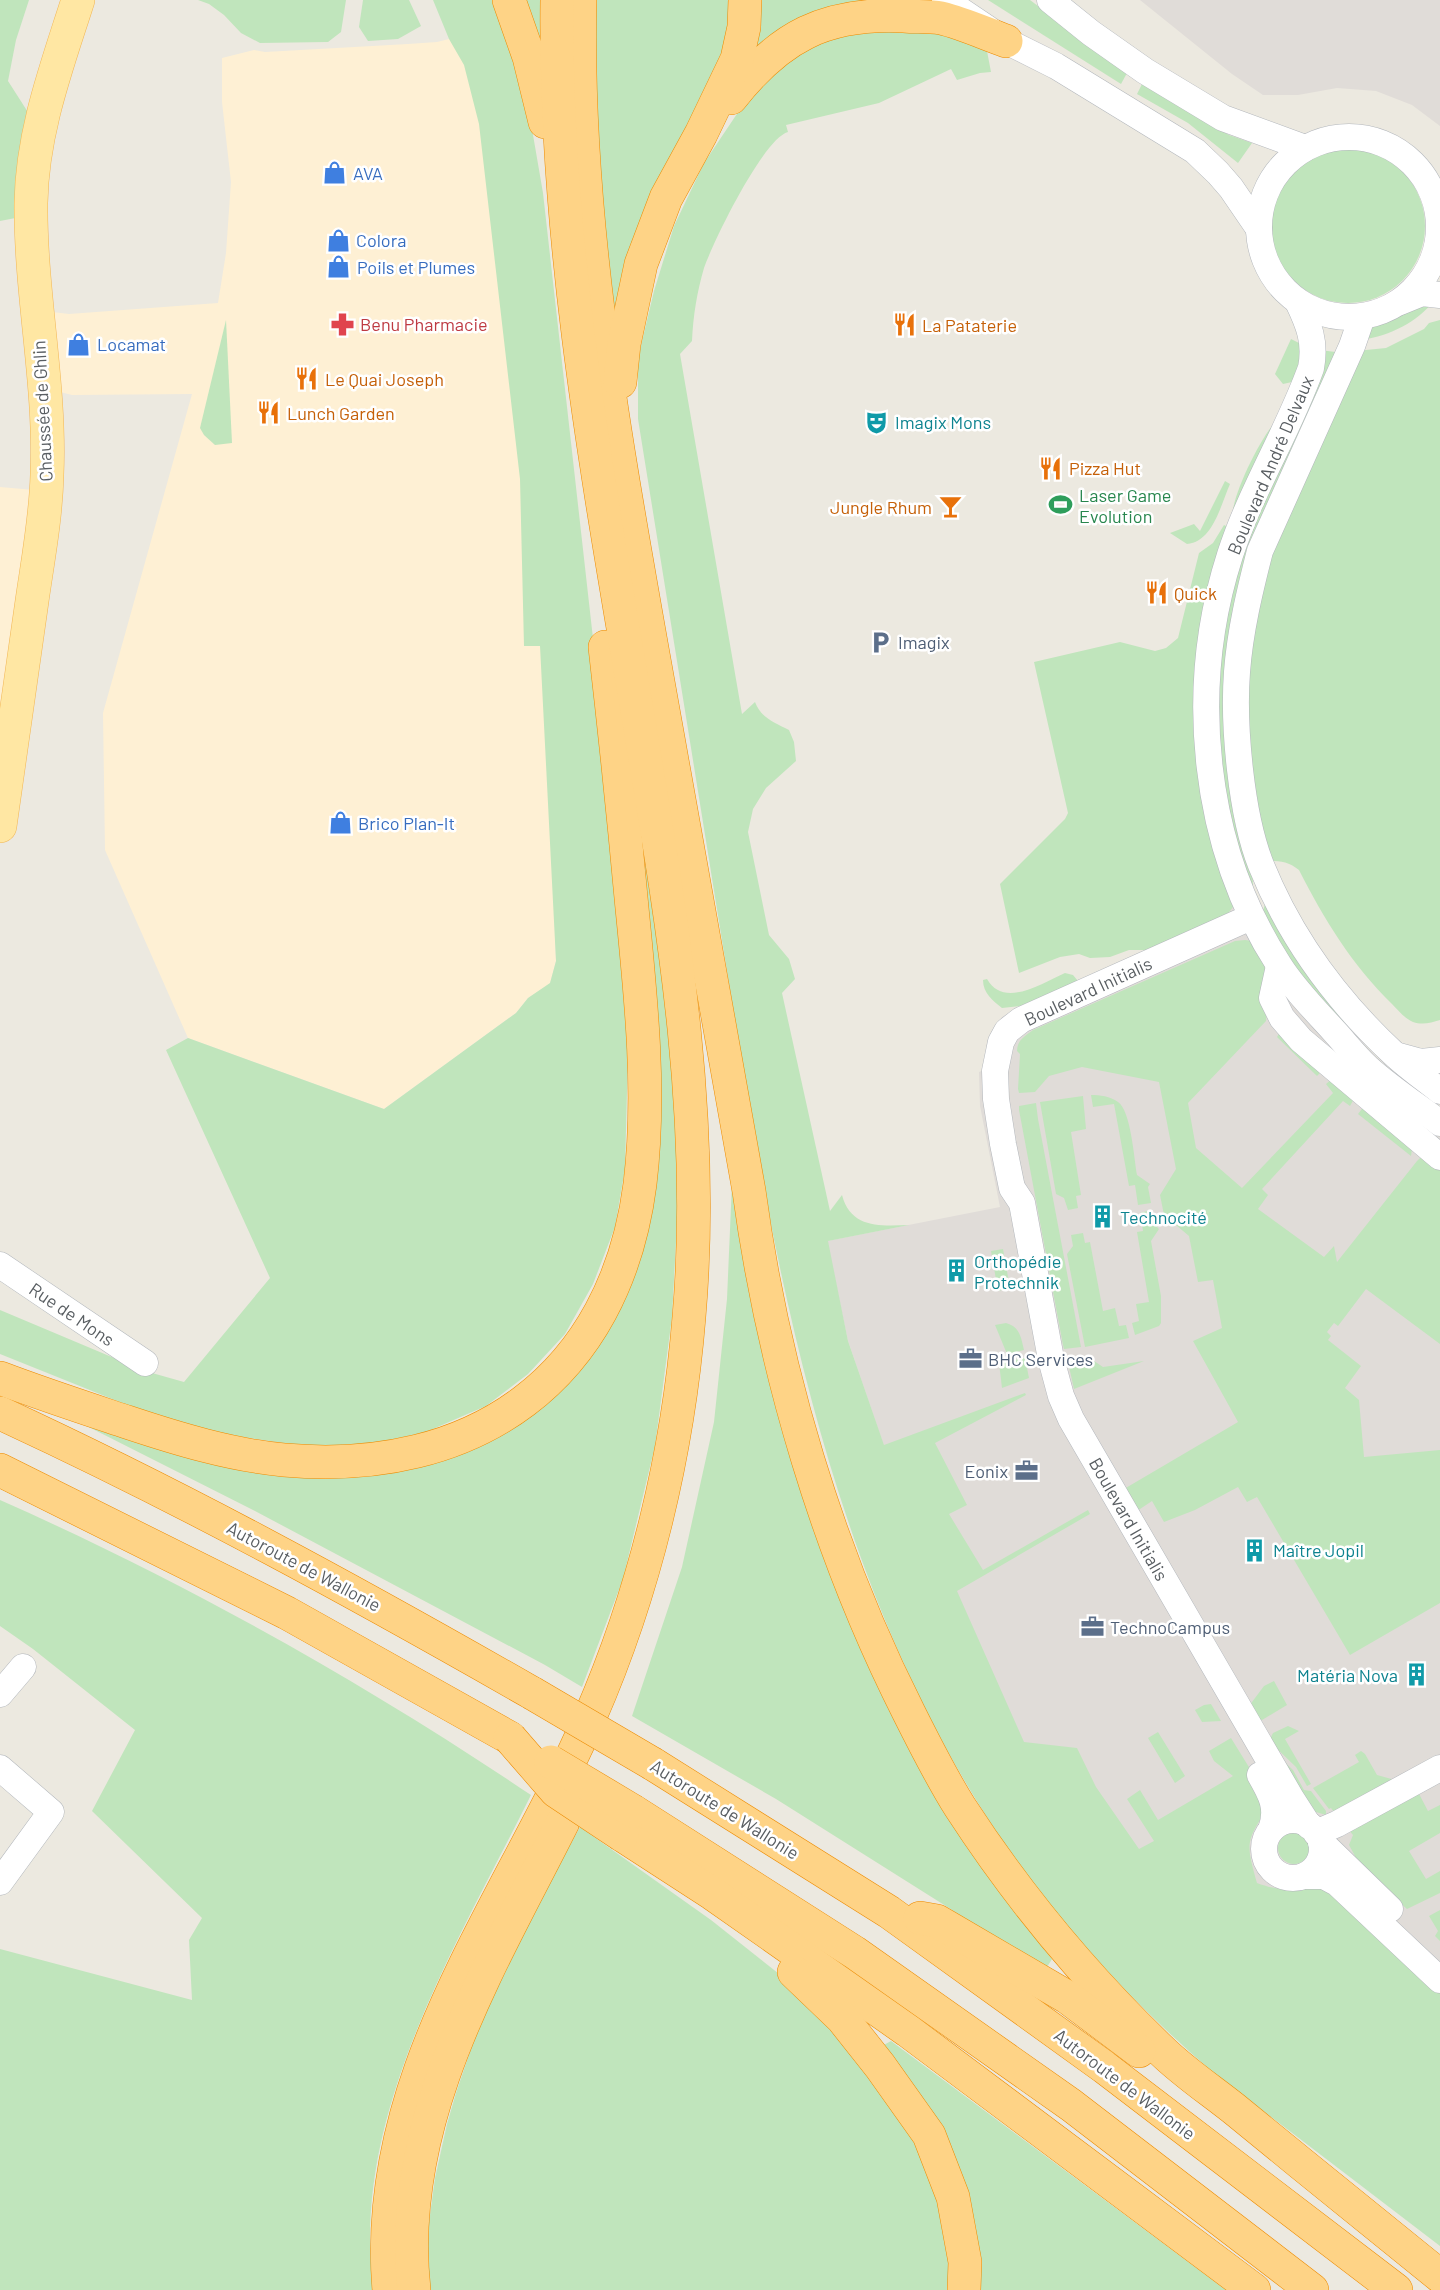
<svg xmlns="http://www.w3.org/2000/svg" width="1440" height="2290" font-family="Barlow,sans-serif">
<style>
.commercial{fill:#fef0d4}
.industrial{fill:#e0dcd8}
.green{fill:#c0e5bc}
.lines{fill:none;stroke-linecap:round;stroke-linejoin:round}
.minor-casing{stroke:#b3b7bc;stroke-width:27}
.major-casing{stroke:#f2b654;stroke-width:34}
.highway-casing{stroke:#ed8b00;stroke-width:34}
.minor{stroke:#fff;stroke-width:26}
.major{stroke:#ffe7a3;stroke-width:33}
.highway{stroke:#fed386;stroke-width:33}
.highway-bridge-casing{stroke:#ed8b00;stroke-width:34;stroke-linecap:butt}
.highway-bridge{stroke:#fed386;stroke-width:33}
.labels{text-anchor:middle;dominant-baseline:central;stroke-width:5;stroke-linejoin:round;paint-order:stroke}
.shop-label{font-size:18px;fill:#366cbe;stroke:#fff;text-anchor:start}
.health-label{font-size:18px;fill:#be3a42;stroke:#fff;text-anchor:start}
.food-label{font-size:18px;fill:#c56008;stroke:#fff;text-anchor:start}
.street-label{font-size:18px;fill:#595e62;stroke:#fff}
.culture-label{font-size:18px;fill:#0d838f;stroke:#fff;text-anchor:start}
.leisure-label{font-size:18px;fill:#27864d;stroke:#fff;text-anchor:start}
.service-label{font-size:18px;fill:#4e5e75;stroke:#fff;text-anchor:start}
</style>
<rect width="100%" height="100%" fill="#ece9e0"/>
<g class="commercial">
<path d="M 449,39 L 498,43 L 532,300 L 556,961 L 550,984 L 528,998 L 516,1013 L 384,1109 L 188,1038 L 105,850 L 103,713 L 192,394 L 72,395 L 44,388 L 36,310 L 69,314 L 218,303 L 226,253 L 231,182 L 222,102 L 222,58 L 254,50 L 265,52 L 408,44 L 437,42 Z"/>
<path d="M 1440,201 L 1440,278 L 1428,271 L 1436,252 L 1440,227 L 1436,202 Z"/>
<path d="M 0,487 L 46,491 L 0,826 Z"/>
</g>
<g class="industrial">
<path d="M 1140,0 L 1440,0 L 1440,126 L 1412,105 L 1376,91 L 1337,88 L 1298,95 L 1263,95 L 1232,74 Z"/>
<path d="M 1235,897 L 1283,989 L 1303,1016 L 1356,1071 L 1440,1136 L 1440,2168 L 1063,1828 L 884,1446 L 848,1341 L 827,1241 L 1000,1207 L 980,1106 L 979,1072 L 984,1070 L 987,1041 L 993,1029 L 1002,1017 L 1021,1006 L 1226,916 Z"/>
</g>
<g class="green">
<path d="M 0,0 L 29,0 L 16,40 L 8,81 L 40,131 L 31,215 L 0,221 Z"/>
<path d="M 198,0 L 346,0 L 341,32 L 328,42 L 260,43 L 241,33 L 224,15 L 209,4 Z"/>
<path d="M 363,0 L 409,0 L 421,26 L 398,39 L 368,41 L 359,27 Z"/>
<path d="M 433,0 L 494,0 L 527,100 L 543,193 L 598,683 L 628,1053 L 625,1169 L 615,1227 L 593,1284 L 565,1334 L 528,1374 L 486,1406 L 426,1432 L 371,1444 L 303,1446 L 208,1432 L 162,1419 L 0,1354 L 0,1310 L 145,1371 L 184,1382 L 270,1278 L 166,1050 L 188,1038 L 384,1109 L 516,1013 L 528,998 L 550,983 L 556,961 L 540,646 L 524,646 L 520,479 L 479,124 L 464,65 L 449,39 Z"/>
<path d="M 521,0 L 541,0 L 542,65 Z"/>
<path d="M 593,0 L 732,0 L 723,61 L 618,316 L 610,318 L 597,208 Z"/>
<path d="M 755,0 L 921,0 L 926,3 L 750,51 Z"/>
<path d="M 988,0 L 1030,0 L 1127,73 L 1121,84 Z"/>
<path d="M 864,30 L 930,32 L 953,38 L 987,51 L 991,72 L 980,73 L 957,80 L 951,69 L 879,103 L 786,125 L 788,132 C 763,139 713,242 704,268 C 697,292 693,316 692,341 L 680,354 L 742,714 L 755,702 C 761,718 774,722 789,730 L 794,742 L 796,761 L 766,788 L 753,809 L 748,832 L 769,935 L 789,959 L 795,979 L 782,993 L 830,1211 L 842,1195 C 851,1229 881,1226 909,1225 L 828,1241 L 848,1341 L 884,1445 L 1025,1393 L 1026,1395 L 935,1443 L 967,1505 L 949,1514 L 983,1570 L 1088,1510 L 1090,1514 L 957,1591 L 1024,1742 L 1077,1748 L 1096,1787 L 1139,1849 L 1154,1841 L 1127,1799 L 1140,1790 L 1158,1820 L 1233,1776 L 1214,1761 L 1209,1751 L 1231,1738 L 1260,1785 L 1269,1807 C 1245,1841 1246,1844 1257,1883 C 1281,1892 1299,1891 1324,1883 L 1440,1989 L 1440,2246 L 1215,2074 C 1123,1995 1042,1906 978,1803 C 844,1587 787,1330 745,1083 L 638,419 L 638,358 L 654,291 L 674,226 L 704,163 L 755,87 L 812,45 Z"/>
<path d="M 1142,84 L 1229,135 L 1252,143 L 1238,163 L 1188,123 L 1137,94 Z"/>
<circle cx="1348" cy="226" r="77"/>
<path d="M 1435,300 C 1416,323 1391,335 1362,340 C 1371,319 1414,307 1435,300 Z"/>
<path d="M 226,320 L 232,443 L 215,445 L 204,435 L 200,428 Z"/>
<path d="M 1440,320 L 1440,1020 C 1431,1023 1422,1025 1413,1022 C 1404,1018 1398,1010 1392,1004 C 1352,965 1324,919 1299,870 C 1289,862 1281,861 1269,861 L 1255,815 L 1241,713 L 1256,583 L 1356,351 L 1386,348 L 1424,329 L 1429,323 Z"/>
<path d="M 1291,339 L 1307,347 L 1292,382 L 1283,384 L 1275,374 Z"/>
<path d="M 1320,350 L 1343,353 L 1244,589 L 1253,887 L 1235,860 L 1212,737 L 1223,600 Z"/>
<path d="M 1276,422 L 1233,511 C 1234,492 1262,434 1276,422 Z"/>
<path d="M 1225,481 L 1230,484 C 1221,504 1213,542 1187,544 L 1170,533 L 1194,524 L 1200,531 Z"/>
<path d="M 1224,525 L 1228,527 L 1205,646 L 1235,897 L 1233,907 L 1226,916 L 1147,950 L 1129,950 L 1110,957 L 1090,958 L 1079,954 L 1060,957 L 1019,973 L 1000,884 L 1065,819 L 1068,813 L 1034,662 L 1120,642 L 1155,651 L 1166,648 L 1178,638 L 1199,553 L 1213,543 Z"/>
<path d="M 626,731 L 650,875 L 677,1099 L 679,1185 L 672,1317 L 655,1446 L 623,1579 L 582,1687 L 545,1665 L 255,1511 L 61,1413 L 207,1456 L 487,1436 L 635,1256 Z"/>
<path d="M 1267,898 L 1379,1054 L 1344,1022 L 1325,1016 L 1260,920 Z"/>
<path d="M 1245,940 L 1252,941 L 1271,967 L 1266,1021 L 1188,1103 L 1196,1148 L 1242,1188 L 1333,1093 L 1326,1084 L 1333,1078 L 1355,1097 L 1350,1106 L 1343,1101 L 1262,1189 L 1268,1195 L 1258,1209 L 1324,1257 L 1334,1246 L 1337,1262 L 1417,1161 L 1426,1152 L 1440,1163 L 1440,1344 L 1366,1289 L 1338,1326 L 1334,1323 L 1327,1332 L 1331,1336 L 1328,1340 L 1361,1366 L 1345,1388 L 1359,1400 L 1364,1457 L 1440,1450 L 1440,1603 L 1350,1655 L 1257,1497 L 1247,1502 L 1238,1487 L 1195,1510 L 1164,1522 L 1152,1501 L 1137,1511 L 1124,1489 L 1238,1422 L 1193,1341 L 1222,1328 L 1213,1280 L 1198,1282 L 1189,1236 L 1164,1215 L 1160,1195 L 1176,1169 L 1159,1082 L 1082,1067 L 1049,1076 L 1035,1092 L 1019,1093 L 1018,1089 L 1020,1054 L 1017,1051 C 1017,1040 1025,1036 1033,1030 L 1235,941 Z"/>
<path d="M 1065,973 L 1073,975 L 1078,981 L 1021,1006 L 1002,1008 C 993,1001 983,993 983,980 L 987,979 C 1004,1009 1042,983 1065,973 Z"/>
<path d="M 1280,1032 L 1323,1070 L 1317,1076 L 1277,1037 Z"/>
<path d="M 1091,1095 C 1100,1095 1110,1096 1118,1102 C 1131,1111 1134,1158 1137,1175 L 1150,1184 L 1148,1187 L 1151,1203 L 1138,1205 L 1135,1185 L 1129,1186 L 1114,1104 L 1093,1107 Z"/>
<path d="M 1083,1096 L 1086,1129 L 1071,1132 L 1081,1195 L 1076,1196 L 1078,1208 L 1068,1210 L 1064,1198 L 1056,1194 L 1040,1102 Z"/>
<path d="M 1036,1103 L 1038,1119 L 1081,1347 L 1064,1349 L 1063,1345 L 1019,1110 L 1019,1106 Z"/>
<path d="M 1365,1105 L 1413,1142 L 1411,1156 L 1358,1114 Z"/>
<path d="M 732,1183 L 780,1397 L 1008,1900 L 1052,1959 L 1044,1972 L 949,1908 L 776,1799 L 632,1716 L 682,1567 L 714,1422 L 727,1299 Z"/>
<path d="M 1151,1210 L 1154,1224 L 1159,1229 L 1151,1241 L 1161,1296 L 1161,1323 L 1159,1326 L 1135,1335 L 1132,1323 L 1139,1321 L 1136,1304 L 1149,1302 L 1137,1232 L 1143,1231 L 1140,1213 Z"/>
<path d="M 1083,1233 L 1085,1243 L 1090,1242 L 1103,1311 L 1115,1308 L 1119,1326 L 1126,1325 L 1129,1338 L 1085,1347 L 1067,1254 L 1073,1246 L 1071,1235 Z"/>
<path d="M 1003,1249 L 1010,1288 L 998,1291 L 991,1251 Z"/>
<path d="M 1006,1323 C 1020,1327 1021,1337 1024,1350 L 1007,1354 L 995,1325 Z"/>
<path d="M 1088,1357 L 1103,1367 L 1144,1361 L 1074,1389 L 1068,1362 Z"/>
<path d="M 1025,1358 L 1029,1378 L 1002,1388 L 999,1363 Z"/>
<path d="M 0,1500 C 185,1582 363,1682 531,1795 C 458,1943 348,2118 374,2290 L 0,2290 L 0,1949 L 192,2000 L 189,1940 L 202,1918 L 92,1811 L 135,1730 L 33,1649 L 0,1626 Z"/>
<path d="M 1274,1681 L 1287,1705 L 1262,1720 L 1258,1720 L 1249,1706 L 1264,1686 Z"/>
<path d="M 1211,1704 L 1221,1721 L 1202,1722 L 1195,1710 L 1204,1705 Z"/>
<path d="M 1288,1726 L 1299,1731 L 1285,1739 L 1311,1784 L 1307,1786 L 1296,1767 L 1269,1741 L 1273,1733 Z"/>
<path d="M 1158,1732 L 1185,1776 L 1175,1783 L 1148,1738 Z"/>
<path d="M 1269,1747 L 1293,1770 L 1304,1790 L 1311,1791 L 1326,1811 L 1326,1815 L 1316,1812 L 1302,1803 Z"/>
<path d="M 1361,1751 L 1365,1754 L 1377,1775 L 1395,1780 L 1337,1816 L 1331,1808 L 1329,1809 L 1313,1788 L 1359,1762 L 1355,1755 Z"/>
<path d="M 1418,1792 L 1428,1811 L 1440,1805 L 1440,1833 L 1409,1851 L 1426,1879 L 1440,1871 L 1440,1893 L 1407,1909 L 1352,1860 L 1355,1856 L 1349,1845 L 1353,1835 L 1347,1828 Z"/>
<path d="M 580,1827 L 711,1920 L 783,1977 L 861,2057 L 921,2149 L 942,2204 L 950,2261 L 949,2290 L 429,2290 L 425,2252 L 435,2178 L 447,2124 L 456,2093 L 478,2028 L 544,1892 Z"/>
<circle cx="1294" cy="1848" r="16"/>
<path d="M 1440,1910 L 1440,1941 L 1435,1936 L 1438,1931 L 1429,1916 Z"/>
<path d="M 891,2041 L 1226,2290 L 975,2290 L 882,2046 Z"/>
</g>
<g class="lines">
<defs>
<g id="minor">
<path d="M 945,0 L 1006,41 L 1056,66 L 1195,151 L 1218,173 L 1231,188 L 1259,229"/>
<path d="M 1050,0 L 1091,33 L 1145,71 L 1223,118 L 1305,148"/>
<circle cx="1349" cy="227" r="90"/>
<path d="M 1298,302 C 1309,325 1316,342 1311,368 C 1288,432 1251,490 1230,555 C 1187,689 1202,846 1279,965 C 1294,989 1315,1010 1334,1031 C 1345,1043 1356,1057 1368,1068 C 1390,1088 1416,1105 1440,1123"/>
<path d="M 1400,302 L 1422,293 L 1440,295"/>
<path d="M 1362,317 L 1352,346 L 1260,551 C 1250,590 1240,631 1237,672 C 1233,725 1241,815 1261,865 C 1290,937 1337,1001 1394,1054 C 1408,1067 1425,1079 1440,1091"/>
<path d="M 1251,917 L 1021,1020 L 1007,1031 L 1001,1042 L 995,1071 L 996,1099 L 1003,1144 L 1012,1188 L 1022,1203 L 1051,1359 L 1061,1396 L 1071,1419 L 1291,1798 L 1309,1826"/>
<path d="M 1279,966 L 1272,998 L 1282,1018 L 1301,1040 L 1440,1157"/>
<path d="M 1399,1056 L 1421,1062 L 1440,1060"/>
<path d="M 0,1265 L 145,1363"/>
<path d="M 0,1694 L 23,1667"/>
<path d="M 0,1768 L 51,1812 L 0,1882"/>
<path d="M 1260,1775 C 1271,1794 1279,1808 1271,1830"/>
<circle cx="1293" cy="1849" r="29"/>
<path d="M 1316,1833 L 1337,1824 L 1440,1768"/>
<path d="M 1321,1842 L 1390,1909"/>
<path d="M 1304,1876 L 1324,1876 L 1337,1883 L 1440,1980"/>
</g>
<path id="major" d="M 0,826 C 11,751 22,676 32,601 C 38,559 46,517 47,475 C 51,384 30,294 31,203 C 32,132 57,66 78,0"/>
<g id="highway">
<path d="M 509,0 L 529,57 L 545,122"/>
<path d="M 580,0 C 575,214 613,427 650,637 C 683,822 716,1007 749,1191 C 773,1369 828,1553 909,1713 C 925,1745 941,1777 960,1807 C 1017,1895 1084,1976 1160,2049 C 1183,2072 1212,2091 1238,2112 C 1305,2167 1372,2221 1440,2276"/>
<path d="M 731,98 C 779,37 825,12 904,16 C 916,17 929,16 941,18 C 962,23 984,33 1006,41"/>
<path d="M 620,382 L 624,344 L 641,264 L 666,198 L 701,134 L 737,59 L 744,27 L 745,0"/>
<path d="M 0,1378 C 42,1394 85,1408 127,1422 C 178,1439 231,1455 284,1460 C 475,1477 615,1378 640,1184 C 651,1094 641,998 632,908 C 624,821 615,734 605,647"/>
<path d="M 0,1413 C 182,1497 357,1593 532,1693"/>
<path d="M 0,1470 L 287,1613 L 510,1738"/>
<path d="M 653,1764 L 889,1912 L 1104,2067 L 1396,2290"/>
<path d="M 633,1811 L 854,1952 L 1071,2105 L 1312,2290"/>
<path d="M 622,1835 L 713,1894 L 908,2031 L 1254,2290"/>
<path d="M 920,1918 L 937,1921 L 1067,1997 L 1139,2051"/>
<path d="M 794,1972 L 842,2018 L 880,2066 L 929,2135 L 953,2197 L 965,2262 L 964,2290"/>
<path d="M 389,2290 C 370,2074 509,1904 590,1717 C 645,1591 678,1453 689,1317 C 706,1121 674,932 642,740 C 601,495 554,249 557,0"/>
<path d="M 414,2290 C 395,2120 490,1967 563,1822"/>
</g>
</defs>
<use href="#minor" class="minor-casing"/>
<use href="#major" class="major-casing"/>
<use href="#highway" class="highway-casing"/>
<use href="#minor" class="minor"/>
<use href="#major" class="major"/>
<use href="#highway" class="highway"/>
<defs>
<g id="highway-bridge">
<path d="M 532,1693 L 653,1764"/>
<path d="M 510,1738 L 556,1791 L 622,1835"/>
<path d="M 551,1762 L 633,1811"/>
</g>
</defs>
<use href="#highway-bridge" class="highway-bridge-casing"/>
<use href="#highway-bridge" class="highway-bridge"/>
</g>
<defs>
<symbol id="shop-bare" viewBox="-9 -9 18 18"><path d="M-5-2.5h2.3a2.7 3.5 0 0 1 5.4 0H5L5.5 6h-11ZM-1.5-2.5h3a1.5 2.3 0 0 0-3 0Z" fill="#3f7fe0" stroke="#fff" stroke-width="2.5" paint-order="stroke"/></symbol>
<symbol id="pharmacy-bare" viewBox="-9 -9 18 18"><path d="M-2-6h4v4h4v4h-4v4h-4v-4h-4v-4h4Z" fill="#e0444e" stroke="#fff" stroke-width="2.5" paint-order="stroke"/></symbol>
<symbol id="restaurant-bare" viewBox="-9 -9 18 18"><path d="M-5-6h1v4h1v-4h1v4h1v-4h1v5L-1.5 .5V6h-2V.5L-5-1ZM5-6V6H3V1.5H1.5Q1.5-4 5-6Z" fill="#e8710a" stroke="#fff" stroke-width="2.5" paint-order="stroke"/></symbol>
<symbol id="theatre-bare" viewBox="-9 -9 18 18"><path d="M-5-5.5Q0-4 5-5.5V0Q5 5 0 6Q-5 5-5 0ZM-3.3-2.5H-1v1.5H-3.3ZM1-2.5H3.3v1.5H1ZM-2.8 1Q0 5.5 2.8 1Z" fill="#0f9aa8" stroke="#fff" stroke-width="2.5" paint-order="stroke"/></symbol>
<symbol id="stadium-bare" viewBox="-9 -9 18 18"><path d="M0-5a6.5 5 0 1 0 0 10a6.5 5 0 1 0 0-10ZM-3.5-1.8h7v3.6h-7Z" fill="#2e9e5b" stroke="#fff" stroke-width="2.5" paint-order="stroke"/></symbol>
<symbol id="bar-bare" viewBox="-9 -9 18 18"><path d="M-6-5H6L.8 .8V4.5H3.5V6h-7V4.5H-.8V.8Z" fill="#e8710a" stroke="#fff" stroke-width="2.5" paint-order="stroke"/></symbol>
<symbol id="parking-bare" viewBox="-9 -9 18 18"><path d="M-3.5-5.5H1a3.5 3.5 0 0 1 0 7H-1V5.5H-3.5ZM-1-3.4V-.6H.8a1.4 1.4 0 0 0 0-2.8Z" fill="#5c6f8a" stroke="#fff" stroke-width="2.5" paint-order="stroke"/></symbol>
<symbol id="building-bare" viewBox="-9 -9 18 18"><path d="M-4-6H4V6H1V3H-1V6H-4ZM-2.5-4.3h1.7v1.8h-1.7ZM.8-4.3h1.7v1.8H.8ZM-2.5-1h1.7V.8h-1.7ZM.8-1h1.7V.8H.8Z" fill="#0f9aa8" stroke="#fff" stroke-width="2.5" paint-order="stroke"/></symbol>
<symbol id="office-bare" viewBox="-9 -9 18 18"><path d="M-6-3h4V-5.5h4V-3h4V5H-6ZM-1-4.5V-3h2v-1.5ZM-6 0V1H6V0Z" fill="#5c6f8a" stroke="#fff" stroke-width="2.5" paint-order="stroke"/></symbol>
</defs>
<g fill-rule="evenodd">
<use href="#shop-bare" x="318" y="156" width="33" height="33"/>
<use href="#shop-bare" x="322" y="224" width="33" height="33"/>
<use href="#shop-bare" x="322" y="250" width="33" height="33"/>
<use href="#pharmacy-bare" x="326" y="308" width="33" height="33"/>
<use href="#restaurant-bare" x="888" y="308" width="33" height="33"/>
<use href="#shop-bare" x="62" y="328" width="33" height="33"/>
<use href="#restaurant-bare" x="290" y="362" width="33" height="33"/>
<use href="#restaurant-bare" x="252" y="396" width="33" height="33"/>
<use href="#theatre-bare" x="860" y="406" width="33" height="33"/>
<use href="#restaurant-bare" x="1034" y="452" width="33" height="33"/>
<use href="#stadium-bare" x="1044" y="488" width="33" height="33"/>
<use href="#bar-bare" x="934" y="490" width="33" height="33"/>
<use href="#restaurant-bare" x="1140" y="576" width="33" height="33"/>
<use href="#parking-bare" x="864" y="626" width="33" height="33"/>
<use href="#shop-bare" x="324" y="806" width="33" height="33"/>
<use href="#building-bare" x="1086" y="1200" width="33" height="33"/>
<use href="#building-bare" x="940" y="1254" width="33" height="33"/>
<use href="#office-bare" x="954" y="1342" width="33" height="33"/>
<use href="#office-bare" x="1010" y="1454" width="33" height="33"/>
<use href="#building-bare" x="1238" y="1534" width="33" height="33"/>
<use href="#office-bare" x="1076" y="1610" width="33" height="33"/>
<use href="#building-bare" x="1400" y="1658" width="33" height="33"/>
</g>
<g class="labels">
<g class="shop-label">
<text x="353" y="173">AVA</text>
<text x="356" y="240">Colora</text>
<text x="357" y="267">Poils et Plumes</text>
<text x="97" y="344">Locamat</text>
<text x="358" y="823">Brico Plan-It</text>
</g>
<g class="health-label">
<text x="360" y="324">Benu Pharmacie</text>
</g>
<g class="food-label">
<text x="922" y="325">La Pataterie</text>
<text x="325" y="379">Le Quai Joseph</text>
<text x="287" y="413">Lunch Garden</text>
<text x="1069" y="468">Pizza Hut</text>
<text x="932" y="507" text-anchor="end">Jungle Rhum</text>
<text x="1174" y="593">Quick</text>
</g>
<g class="street-label">
<text transform="translate(42 411) rotate(-93)">Chaussée de Ghlin</text>
<text transform="translate(1270 465) rotate(-67)">Boulevard André Delvaux</text>
<text transform="translate(1088 991) rotate(-25)">Boulevard Initialis</text>
<text transform="translate(72 1314) rotate(34)">Rue de Mons</text>
<text transform="translate(1129 1519) rotate(60)">Boulevard Initialis</text>
<text transform="translate(304 1566) rotate(28)">Autoroute de Wallonie</text>
<text transform="translate(725 1809) rotate(32)">Autoroute de Wallonie</text>
<text transform="translate(1125 2084) rotate(37)">Autoroute de Wallonie</text>
</g>
<g class="culture-label">
<text x="895" y="422">Imagix Mons</text>
<text x="1120" y="1217">Technocité</text>
<text x="974" y="1261">Orthopédie<tspan x="974" dy="21">Protechnik</tspan></text>
<text x="1273" y="1550">Maître Jopil</text>
<text x="1398" y="1675" text-anchor="end">Matéria Nova</text>
</g>
<g class="leisure-label">
<text x="1079" y="495">Laser Game<tspan x="1079" dy="21">Evolution</tspan></text>
</g>
<g class="service-label">
<text x="898" y="642">Imagix</text>
<text x="988" y="1359">BHC Services</text>
<text x="1008" y="1471" text-anchor="end">Eonix</text>
<text x="1110" y="1627">TechnoCampus</text>
</g>
</g>
</svg>
